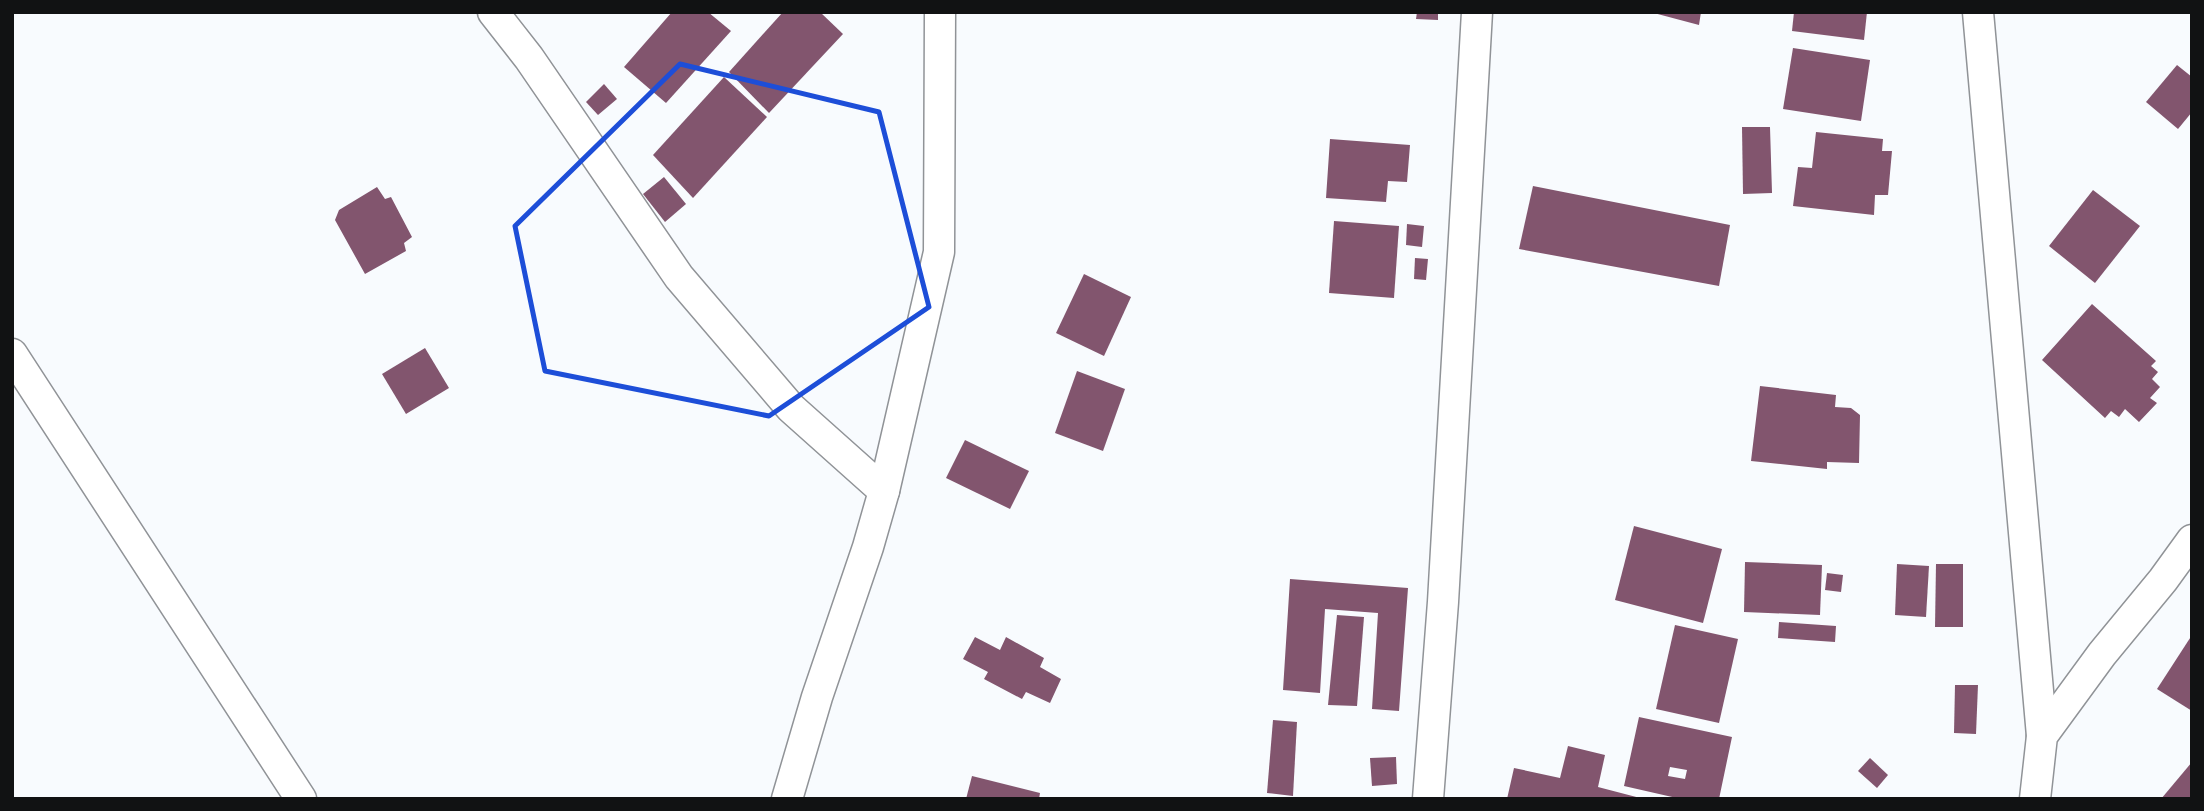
<svg xmlns="http://www.w3.org/2000/svg" width="2204" height="811" font-family="'DM Sans',sans-serif">
<style>
.building{fill:#82556e;fill-rule:evenodd}
.lines{fill:none;stroke-linecap:round;stroke-linejoin:round}
.minor-casing{stroke:#909397;stroke-width:33}
.minor{stroke:#fff;stroke-width:30}
.marked{fill:none;stroke:#1d4ed8;stroke-width:5;stroke-linejoin:round}
</style>
<rect width="100%" height="100%" fill="#f8fbfe"/>
<g class="building">
<path d="M 672,12 L 708,12 L 731,31 L 666,103 L 624,67 Z"/>
<path d="M 783,12 L 820,12 L 843,34 L 769,113 L 729,72 Z"/>
<path d="M 1417,12 L 1438,12 L 1438,20 L 1416,19 Z"/>
<path d="M 1650,12 L 1701,12 L 1699,25 Z"/>
<path d="M 1794,12 L 1867,12 L 1864,40 L 1792,31 Z"/>
<path d="M 1793,48 L 1870,60 L 1861,121 L 1783,109 Z"/>
<path d="M 2177,65 L 2192,77 L 2192,112 L 2178,129 L 2146,102 Z"/>
<path d="M 724,77 L 767,117 L 693,198 L 653,155 Z"/>
<path d="M 604,84 L 617,99 L 598,115 L 586,102 Z"/>
<path d="M 1742,127 L 1770,127 L 1772,193 L 1743,194 Z"/>
<path d="M 1816,132 L 1883,139 L 1882,151 L 1892,151 L 1888,195 L 1875,195 L 1874,215 L 1793,206 L 1798,167 L 1812,168 Z"/>
<path d="M 1330,139 L 1410,145 L 1407,182 L 1388,181 L 1386,202 L 1326,198 Z"/>
<path d="M 664,177 L 686,204 L 665,222 L 643,194 Z"/>
<path d="M 1533,186 L 1730,225 L 1719,286 L 1519,249 Z"/>
<path d="M 377,187 L 385,199 L 391,197 L 412,237 L 404,243 L 406,251 L 365,274 L 335,220 L 339,210 Z"/>
<path d="M 2093,190 L 2140,226 L 2095,283 L 2049,246 Z"/>
<path d="M 1334,221 L 1399,226 L 1394,298 L 1329,293 Z"/>
<path d="M 1407,224 L 1424,226 L 1422,247 L 1406,245 Z"/>
<path d="M 1415,258 L 1428,259 L 1426,280 L 1414,279 Z"/>
<path d="M 1084,274 L 1131,297 L 1104,356 L 1056,333 Z"/>
<path d="M 2092,304 L 2156,361 L 2151,366 L 2158,372 L 2152,379 L 2160,387 L 2150,398 L 2157,403 L 2139,422 L 2125,409 L 2119,417 L 2111,411 L 2105,418 L 2042,360 Z"/>
<path d="M 425,348 L 449,388 L 406,414 L 382,374 Z"/>
<path d="M 1077,371 L 1125,389 L 1103,451 L 1055,433 Z"/>
<path d="M 1760,386 L 1836,395 L 1835,407 L 1851,408 L 1860,415 L 1859,463 L 1827,462 L 1827,469 L 1751,461 Z"/>
<path d="M 965,440 L 1029,471 L 1010,509 L 946,478 Z"/>
<path d="M 1634,526 L 1722,549 L 1703,623 L 1615,600 Z"/>
<path d="M 1745,562 L 1822,565 L 1820,615 L 1744,612 Z"/>
<path d="M 1897,564 L 1929,566 L 1926,617 L 1895,615 Z"/>
<path d="M 1936,564 L 1963,564 L 1963,627 L 1935,627 Z"/>
<path d="M 1827,573 L 1843,575 L 1841,592 L 1825,590 Z"/>
<path d="M 1290,579 L 1408,588 L 1399,711 L 1372,709 L 1378,613 L 1325,609 L 1320,693 L 1283,690 Z"/>
<path d="M 1337,615 L 1364,617 L 1357,706 L 1328,705 Z"/>
<path d="M 1779,622 L 1836,626 L 1835,642 L 1778,638 Z"/>
<path d="M 1675,625 L 1738,639 L 1719,723 L 1656,709 Z"/>
<path d="M 2192,635 L 2192,711 L 2157,689 Z"/>
<path d="M 975,637 L 1000,650 L 1006,637 L 1044,658 L 1040,667 L 1061,679 L 1050,703 L 1026,692 L 1022,699 L 984,679 L 988,672 L 963,659 Z"/>
<path d="M 1955,685 L 1978,685 L 1976,734 L 1954,733 Z"/>
<path d="M 1639,717 L 1732,737 L 1719,799 L 1681,799 L 1624,786 ZM 1670,767 L 1687,770 L 1685,779 L 1668,776 Z"/>
<path d="M 1273,720 L 1297,722 L 1293,796 L 1267,793 Z"/>
<path d="M 1568,746 L 1605,755 L 1598,787 L 1644,799 L 1507,799 L 1514,768 L 1560,778 Z"/>
<path d="M 1396,757 L 1397,784 L 1372,786 L 1370,758 Z"/>
<path d="M 1870,758 L 1888,775 L 1877,788 L 1858,771 Z"/>
<path d="M 2192,762 L 2192,799 L 2161,799 Z"/>
<path d="M 972,776 L 1040,793 L 1039,799 L 966,799 Z"/>
</g>
<g class="lines">
<defs>
<g id="minor">
<path d="M 493,12 L 529,58 L 679,277 L 791,408 L 884,491 L 868,547 L 817,697 L 787,799"/>
<path d="M 1978,12 L 2042,736"/>
<path d="M 12,354 L 301,799"/>
<path d="M 884,491 L 939,252 L 940,12"/>
<path d="M 1428,799 L 1443,602 L 1477,12"/>
<path d="M 2035,799 L 2042,736 L 2102,654 L 2163,580 L 2192,540"/>
</g>
</defs>
<use href="#minor" class="minor-casing"/>
<use href="#minor" class="minor"/>
</g>
<path class="marked" d="M 680,64 L 879,112 L 929,307 L 769,416 L 545,371 L 515,226 Z"/>
<rect width="2204" height="811" fill="none" stroke="#111213" stroke-width="28"/>
</svg>
